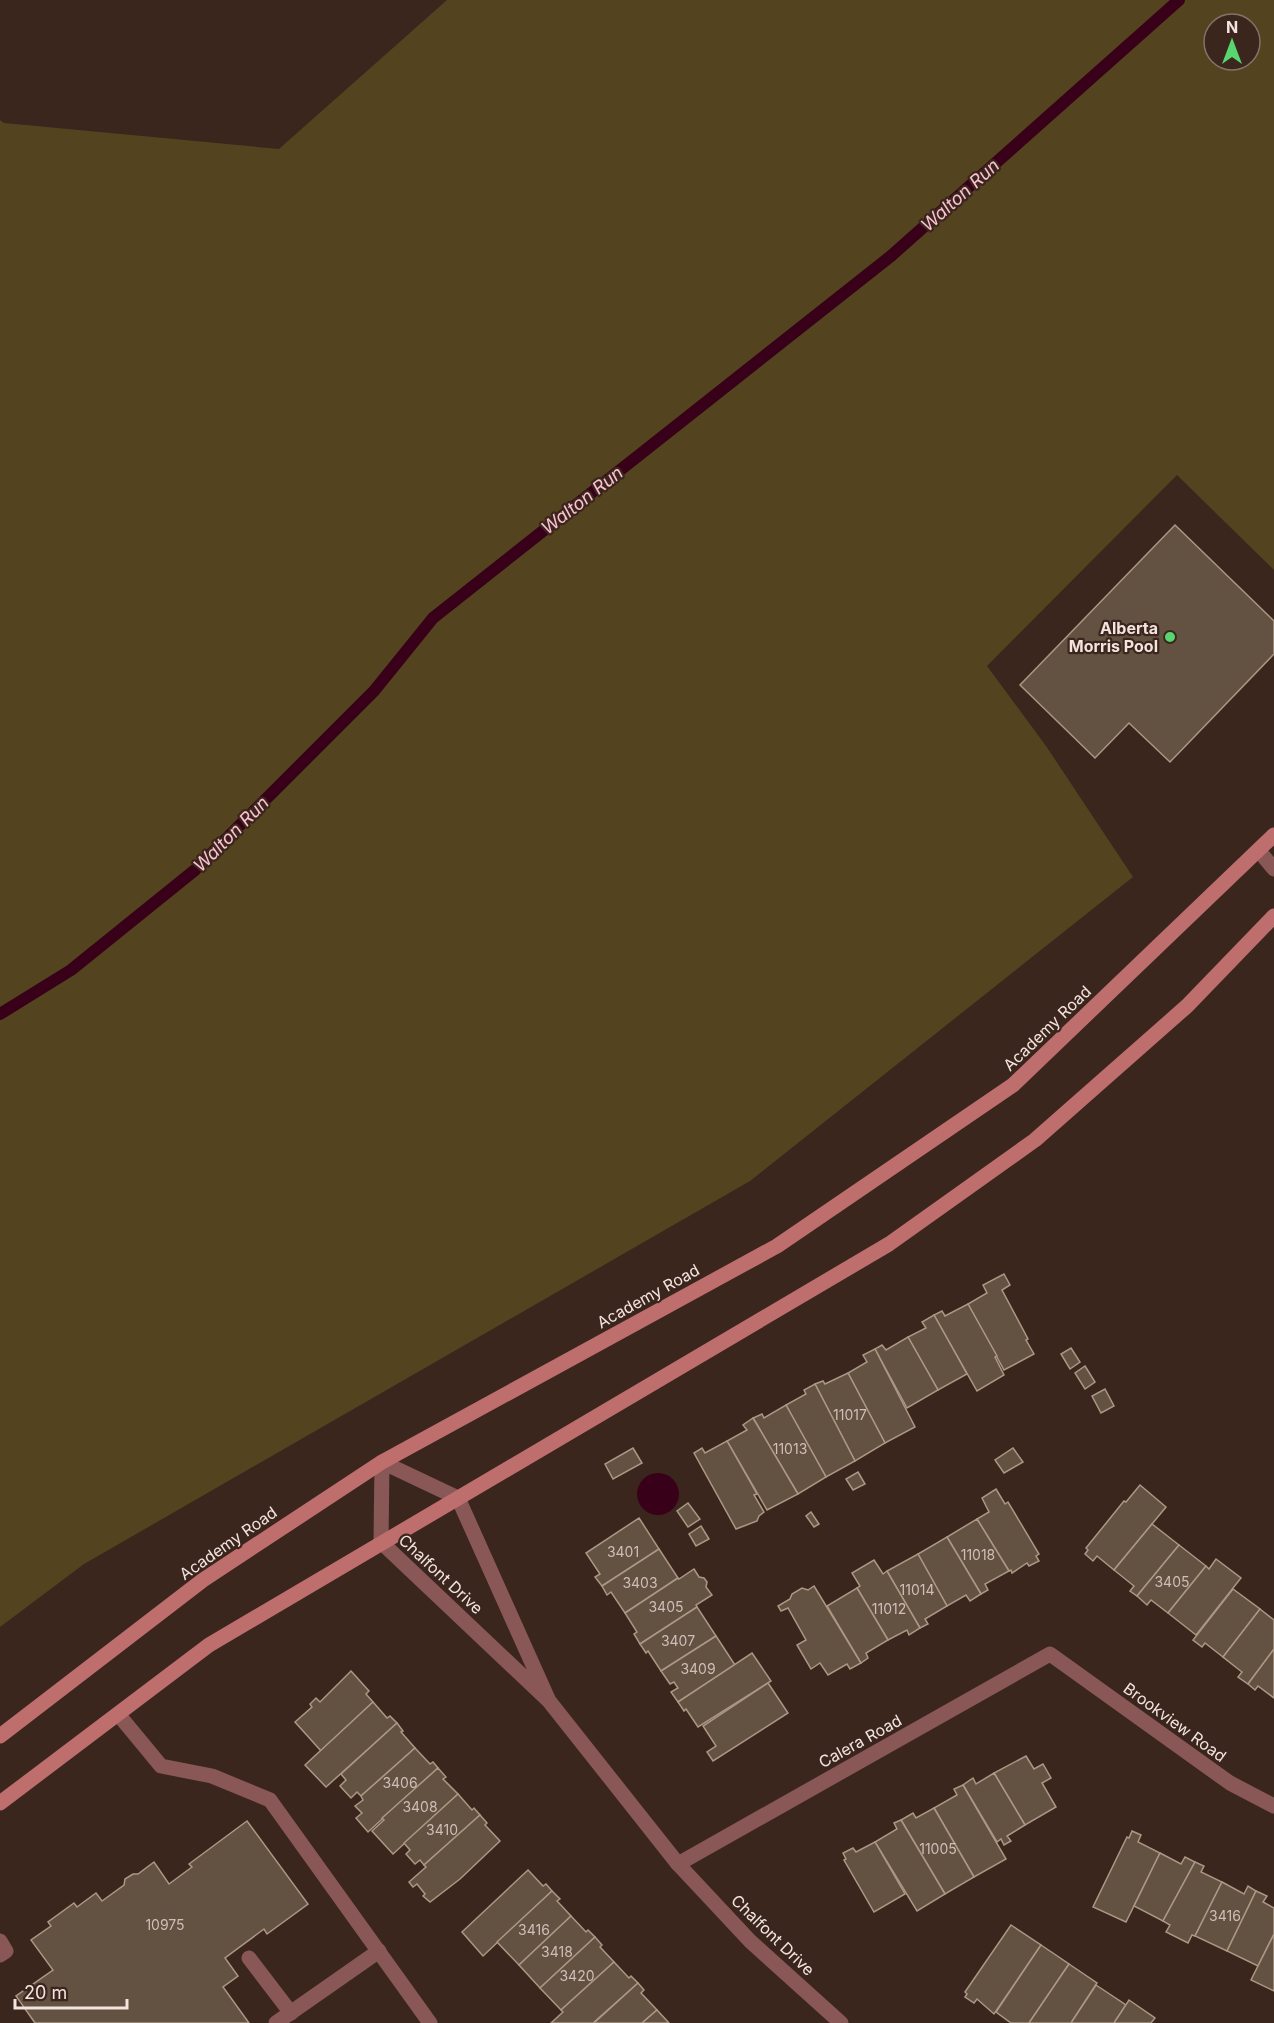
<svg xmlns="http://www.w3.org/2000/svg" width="1274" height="2023" font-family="Inter,sans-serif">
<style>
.green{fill:#54431f;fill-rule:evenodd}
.water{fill:#380019}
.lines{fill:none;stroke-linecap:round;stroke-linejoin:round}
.stream{stroke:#380019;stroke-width:12}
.building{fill:#635141;stroke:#ac9785;stroke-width:1.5}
.service{stroke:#8a5757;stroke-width:15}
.minor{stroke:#8a5757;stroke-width:15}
.secondary{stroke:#bf6e6e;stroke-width:15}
.poi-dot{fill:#58d56f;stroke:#3b261e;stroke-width:2}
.labels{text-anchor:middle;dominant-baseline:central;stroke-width:4.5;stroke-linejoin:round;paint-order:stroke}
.number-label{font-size:14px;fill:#cfbfb8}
.poi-label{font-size:16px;font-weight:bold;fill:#f3e4df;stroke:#3b261e;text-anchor:end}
.street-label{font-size:16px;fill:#f3e4df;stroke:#3b261e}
.water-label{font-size:18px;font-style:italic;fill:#fdc1d3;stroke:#3b261e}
</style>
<rect width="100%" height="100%" fill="#3b261e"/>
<path class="green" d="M 447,0 L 1274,0 L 1274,570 L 1177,475 L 987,666 L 1046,746 L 1133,877 L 750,1181 L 84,1564 L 0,1627 L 0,120 L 4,123 L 279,149 ZM 1214,24 L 1250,24 L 1250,60 L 1214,60 Z"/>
<circle class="water" cx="658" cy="1494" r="21"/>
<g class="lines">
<path class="stream" d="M 0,1014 L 71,970 L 195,870 L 374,691 L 433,618 L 891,256 L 1179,0"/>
</g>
<g class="building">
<path d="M 1175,525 L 1274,621 L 1274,654 L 1170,762 L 1129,723 L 1095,758 L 1020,685 Z"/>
<path d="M 1004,1274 L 1010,1285 L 1002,1290 L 1028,1339 L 1026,1340 L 1034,1354 L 1004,1370 L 968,1304 L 987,1293 L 983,1285 Z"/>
<path d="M 968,1304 L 997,1356 L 995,1357 L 1004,1375 L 977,1391 L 934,1315 L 942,1311 L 945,1316 Z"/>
<path d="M 934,1315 L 967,1374 L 938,1390 L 908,1337 L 926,1328 L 922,1322 Z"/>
<path d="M 908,1337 L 938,1390 L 907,1408 L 875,1349 L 882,1345 L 886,1350 Z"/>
<path d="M 1071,1348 L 1080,1362 L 1070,1369 L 1061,1354 Z"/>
<path d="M 875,1349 L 915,1427 L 885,1443 L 848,1373 L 867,1362 L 863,1355 Z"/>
<path d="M 1085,1366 L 1095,1382 L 1085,1389 L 1075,1373 Z"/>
<path d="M 848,1373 L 885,1443 L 855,1461 L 815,1384 L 823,1381 L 825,1384 Z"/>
<path d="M 815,1384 L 855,1461 L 826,1477 L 786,1405 L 806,1394 L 804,1390 Z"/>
<path d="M 1105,1389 L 1114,1406 L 1101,1413 L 1092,1396 Z"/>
<path d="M 786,1405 L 826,1477 L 798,1494 L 753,1418 L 762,1414 L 764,1418 Z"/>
<path d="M 753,1418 L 798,1494 L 767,1510 L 727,1441 L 747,1430 L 743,1425 Z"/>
<path d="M 727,1441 L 757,1494 L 754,1495 L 764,1512 L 759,1516 L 757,1521 L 736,1529 L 694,1453 L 702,1448 L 705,1453 Z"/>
<path d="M 633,1448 L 642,1463 L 613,1479 L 605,1464 Z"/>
<path d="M 1013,1448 L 1023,1462 L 1004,1473 L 995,1460 Z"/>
<path d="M 858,1472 L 865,1484 L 853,1490 L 846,1479 Z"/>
<path d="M 1140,1485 L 1166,1507 L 1114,1570 L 1097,1556 L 1093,1561 L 1085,1554 L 1088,1550 L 1086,1548 L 1124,1501 L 1126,1502 Z"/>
<path d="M 996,1489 L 1005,1504 L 1008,1502 L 1039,1554 L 1036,1556 L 1039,1561 L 1029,1566 L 1027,1563 L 1012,1573 L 1011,1570 L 1009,1571 L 977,1519 L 989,1512 L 982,1498 Z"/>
<path d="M 688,1503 L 700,1519 L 688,1527 L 677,1511 Z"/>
<path d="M 811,1512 L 819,1524 L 814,1527 L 806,1516 Z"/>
<path d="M 639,1518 L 659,1549 L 602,1586 L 595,1577 L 600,1574 L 586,1553 Z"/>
<path d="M 977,1519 L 1009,1571 L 985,1584 L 988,1590 L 981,1594 L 947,1537 Z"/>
<path d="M 1152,1524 L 1179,1545 L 1137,1596 L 1130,1591 L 1134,1586 L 1114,1570 Z"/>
<path d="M 701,1526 L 709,1539 L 696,1546 L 689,1534 Z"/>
<path d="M 947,1537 L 981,1594 L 970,1601 L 966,1595 L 947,1606 L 918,1554 Z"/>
<path d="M 1179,1545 L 1206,1566 L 1168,1613 L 1151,1600 L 1147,1605 L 1137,1596 Z"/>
<path d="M 659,1549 L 678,1578 L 625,1613 L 611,1592 L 607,1595 L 602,1586 Z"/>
<path d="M 918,1554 L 947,1606 L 925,1619 L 928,1624 L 920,1628 L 887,1571 Z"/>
<path d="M 1216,1559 L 1241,1578 L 1196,1635 L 1168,1613 L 1206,1566 L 1209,1569 Z"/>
<path d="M 874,1560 L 883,1574 L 887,1571 L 920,1628 L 909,1635 L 907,1630 L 888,1640 L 857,1588 L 860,1586 L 852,1573 Z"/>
<path d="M 694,1569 L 699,1577 L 704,1578 L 707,1582 L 706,1587 L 712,1595 L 696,1605 L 697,1607 L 640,1644 L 634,1634 L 637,1632 L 625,1613 L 678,1578 L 679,1579 Z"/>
<path d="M 814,1586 L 861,1663 L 850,1669 L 847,1664 L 828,1675 L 820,1663 L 811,1669 L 797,1645 L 806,1640 L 788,1608 L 781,1611 L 778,1606 L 790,1599 L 792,1594 L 802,1588 L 808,1590 Z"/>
<path d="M 857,1588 L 888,1640 L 866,1653 L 868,1658 L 861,1663 L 827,1606 Z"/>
<path d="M 1233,1589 L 1260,1609 L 1223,1657 L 1205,1643 L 1202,1647 L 1193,1640 Z"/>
<path d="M 697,1607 L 716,1636 L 661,1671 L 648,1651 L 646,1653 L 640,1644 Z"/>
<path d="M 1260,1609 L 1274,1620 L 1274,1649 L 1248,1684 L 1238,1677 L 1242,1672 L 1223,1657 Z"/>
<path d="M 716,1636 L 735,1665 L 678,1702 L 671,1692 L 678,1688 L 674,1682 L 670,1684 L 661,1671 Z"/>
<path d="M 1274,1649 L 1274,1698 L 1258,1686 L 1255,1690 L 1248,1684 Z"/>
<path d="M 752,1653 L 771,1681 L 698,1727 L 686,1709 L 684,1711 L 678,1702 Z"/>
<path d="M 351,1671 L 369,1691 L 366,1694 L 373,1702 L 321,1751 L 295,1722 L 312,1707 L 310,1704 L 316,1698 L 320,1702 Z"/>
<path d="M 768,1683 L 788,1713 L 713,1761 L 707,1752 L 716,1746 L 703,1726 Z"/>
<path d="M 373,1702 L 387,1718 L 390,1716 L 397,1723 L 326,1787 L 305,1765 Z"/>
<path d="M 397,1723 L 403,1731 L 401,1732 L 415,1748 L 361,1796 L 357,1792 L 351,1798 L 340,1786 L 346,1780 L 341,1774 Z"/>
<path d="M 415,1748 L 430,1764 L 433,1762 L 438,1768 L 368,1832 L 356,1818 L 362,1813 L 355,1806 L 363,1800 L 361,1796 Z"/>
<path d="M 1026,1756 L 1034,1769 L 1043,1764 L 1051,1778 L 1042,1783 L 1056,1807 L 1025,1825 L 994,1773 Z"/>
<path d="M 438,1768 L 446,1777 L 443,1779 L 458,1794 L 393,1854 L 372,1831 L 384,1820 L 382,1818 Z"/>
<path d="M 994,1773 L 1025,1825 L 1007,1836 L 1011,1841 L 1004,1845 L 1001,1839 L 997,1842 L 963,1785 L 973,1778 L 976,1784 Z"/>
<path d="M 963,1785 L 1006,1859 L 974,1877 L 934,1808 L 957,1795 L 954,1789 Z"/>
<path d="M 458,1794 L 472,1810 L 474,1808 L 480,1815 L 424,1865 L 420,1860 L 415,1864 L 406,1854 L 410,1850 L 404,1843 Z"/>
<path d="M 934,1808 L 974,1877 L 945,1894 L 901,1820 L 913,1813 L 916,1818 Z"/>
<path d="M 480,1815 L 487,1823 L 485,1825 L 500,1841 L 460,1879 L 430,1902 L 423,1896 L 425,1894 L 417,1884 L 413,1887 L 409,1882 L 426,1867 L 424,1865 Z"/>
<path d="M 901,1820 L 945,1894 L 917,1911 L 875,1842 L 897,1829 L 894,1823 Z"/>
<path d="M 247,1821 L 308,1904 L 267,1934 L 264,1929 L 225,1958 L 238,1976 L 223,1987 L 249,2023 L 35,2023 L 16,1996 L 53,1970 L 31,1940 L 51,1926 L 48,1922 L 74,1903 L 77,1907 L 96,1893 L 102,1901 L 124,1885 L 125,1879 L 133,1874 L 138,1874 L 154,1862 L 169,1884 L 192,1867 L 189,1864 Z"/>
<path d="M 1132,1831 L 1141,1835 L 1138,1842 L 1160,1853 L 1126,1922 L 1093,1907 L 1127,1837 L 1129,1838 Z"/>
<path d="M 875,1842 L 905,1894 L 874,1912 L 844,1860 L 846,1859 L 843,1853 L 853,1848 L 856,1852 Z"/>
<path d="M 1160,1853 L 1181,1864 L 1185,1857 L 1195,1862 L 1163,1921 L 1134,1906 Z"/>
<path d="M 1195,1862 L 1204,1866 L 1201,1872 L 1222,1882 L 1195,1936 L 1192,1935 L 1188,1943 L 1166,1932 L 1170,1925 L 1163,1921 Z"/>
<path d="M 528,1870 L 543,1886 L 546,1884 L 552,1891 L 483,1956 L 462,1932 Z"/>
<path d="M 1222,1882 L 1244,1894 L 1248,1886 L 1256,1891 L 1227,1951 L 1195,1936 Z"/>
<path d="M 552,1891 L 560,1899 L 557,1901 L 571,1916 L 519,1965 L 497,1942 Z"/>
<path d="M 1256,1891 L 1267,1896 L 1263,1902 L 1274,1908 L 1274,1934 L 1258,1966 L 1227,1951 Z"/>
<path d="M 571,1916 L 586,1932 L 588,1930 L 595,1937 L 540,1988 L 519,1965 Z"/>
<path d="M 1011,1925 L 1041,1945 L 994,2014 L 977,1999 L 974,2003 L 965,1997 L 967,1994 L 965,1992 Z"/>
<path d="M 1274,1934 L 1274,1991 L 1251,1980 Z"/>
<path d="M 595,1937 L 602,1945 L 600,1947 L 614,1962 L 561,2010 L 540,1988 Z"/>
<path d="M 1041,1945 L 1069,1964 L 1029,2023 L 1011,2023 L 996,2012 Z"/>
<path d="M 614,1962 L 629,1978 L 631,1976 L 638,1983 L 593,2023 L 551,2023 L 563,2012 L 561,2010 Z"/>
<path d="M 1069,1964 L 1097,1983 L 1071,2023 L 1029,2023 Z"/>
<path d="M 638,1983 L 644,1990 L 641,1993 L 657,2010 L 642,2023 L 594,2023 Z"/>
<path d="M 1096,1985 L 1126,2005 L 1114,2023 L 1071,2023 Z"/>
<path d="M 1129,2000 L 1155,2018 L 1151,2023 L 1114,2023 Z"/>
<path d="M 657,2010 L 669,2023 L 642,2023 Z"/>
</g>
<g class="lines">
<g class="service">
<path d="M 1259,851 L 1274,869"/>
<path d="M 118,1714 L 161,1766 L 212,1776 L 270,1800 L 430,2023"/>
<path d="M 0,1941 L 6,1951 L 0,1955"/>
<path d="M 249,1958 L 291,2013"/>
<path d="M 276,2023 L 379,1951"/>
</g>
<g class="minor">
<path d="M 549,1701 L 458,1498 L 382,1462 L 381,1542 L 549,1701 L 678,1864 L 750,1941 L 841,2023"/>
<path d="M 678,1864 L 1050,1654 L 1230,1783 L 1274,1806"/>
</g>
<g class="secondary">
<path d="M 0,1736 L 203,1580 L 382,1462 L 777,1246 L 1013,1085 L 1274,835"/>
<path d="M 0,1803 L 209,1645 L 889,1244 L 1035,1140 L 1187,1006 L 1274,916"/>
</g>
</g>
<circle class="poi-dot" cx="1170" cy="637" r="6"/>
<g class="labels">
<g class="number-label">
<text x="850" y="1414">11017</text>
<text x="790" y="1448">11013</text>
<text x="623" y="1551">3401</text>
<text x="978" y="1554">11018</text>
<text x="1172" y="1581">3405</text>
<text x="640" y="1582">3403</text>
<text x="917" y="1589">11014</text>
<text x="666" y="1606">3405</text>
<text x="889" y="1608">11012</text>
<text x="678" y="1640">3407</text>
<text x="698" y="1668">3409</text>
<text x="400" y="1782">3406</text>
<text x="420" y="1806">3408</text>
<text x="442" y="1829">3410</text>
<text x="938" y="1848">11005</text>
<text x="1225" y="1915">3416</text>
<text x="165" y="1924">10975</text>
<text x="534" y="1929">3416</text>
<text x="557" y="1951">3418</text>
<text x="577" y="1975">3420</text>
</g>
<g class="poi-label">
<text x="1158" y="628">Alberta<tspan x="1158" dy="18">Morris Pool</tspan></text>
</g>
<g class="street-label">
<text transform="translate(1047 1028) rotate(-44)">Academy Road</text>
<text transform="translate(648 1296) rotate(-29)">Academy Road</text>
<text transform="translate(228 1543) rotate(-35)">Academy Road</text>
<text transform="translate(441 1574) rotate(43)">Chalfont Drive</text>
<text transform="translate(1175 1722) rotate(36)">Brookview Road</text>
<text transform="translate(860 1741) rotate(-29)">Calera Road</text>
<text transform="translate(773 1935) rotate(44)">Chalfont Drive</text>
</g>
<g class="water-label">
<text transform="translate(960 195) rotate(-42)">Walton Run</text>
<text transform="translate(582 500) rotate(-38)">Walton Run</text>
<text transform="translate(231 834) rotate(-45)">Walton Run</text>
</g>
</g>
<g transform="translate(1232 42)"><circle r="28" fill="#3b261e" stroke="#85726b" stroke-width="1.5"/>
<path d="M0-4.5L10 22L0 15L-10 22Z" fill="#58d56f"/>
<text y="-9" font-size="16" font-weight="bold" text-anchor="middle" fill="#f3e4df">N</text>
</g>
<path d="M15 1999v9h112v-9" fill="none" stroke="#f3e4df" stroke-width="3"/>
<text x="24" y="1999" font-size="18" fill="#f3e4df" stroke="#3b261e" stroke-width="4.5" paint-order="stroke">20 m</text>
</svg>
